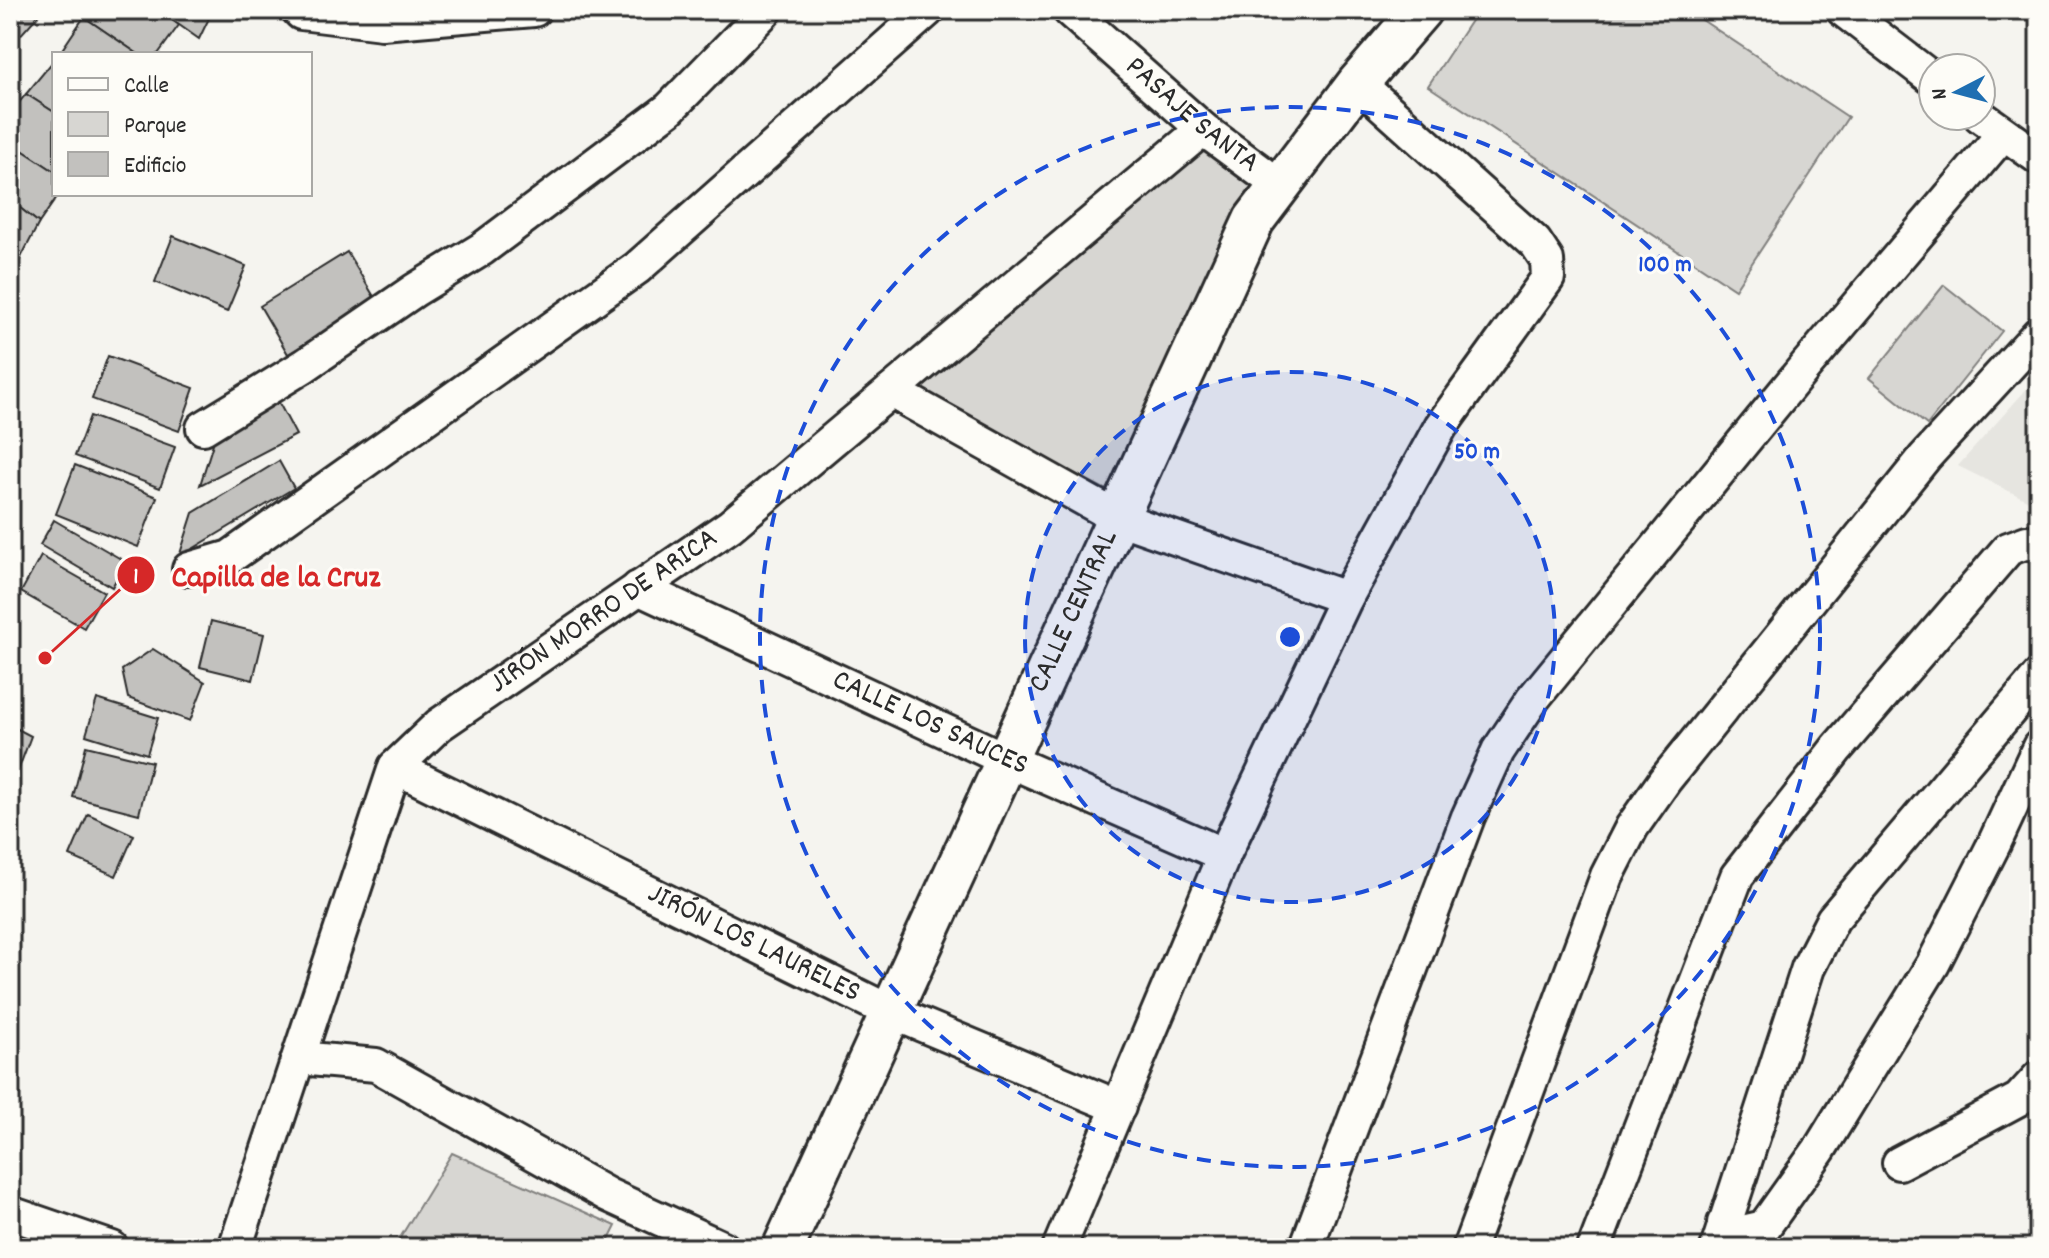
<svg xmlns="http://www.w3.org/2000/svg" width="2049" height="1258" font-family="Dekko,sans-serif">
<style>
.built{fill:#e6e5e0}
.green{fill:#d7d6d2;stroke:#81807e;stroke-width:2}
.building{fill:#c2c1be;stroke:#2b2b2b;stroke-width:2}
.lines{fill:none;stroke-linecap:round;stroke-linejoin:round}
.minor-casing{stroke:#2b2b2b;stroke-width:38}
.tertiary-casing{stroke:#2b2b2b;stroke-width:46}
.minor{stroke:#fdfcf7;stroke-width:32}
.tertiary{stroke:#fdfcf7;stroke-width:40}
.ring{fill:none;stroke:#1d4ed8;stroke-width:4;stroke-dasharray:14 10}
.labels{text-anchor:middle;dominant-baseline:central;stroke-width:6;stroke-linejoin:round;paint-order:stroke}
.street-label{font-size:30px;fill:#2b2b2b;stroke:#fdfcf7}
.centre{fill:#1d4ed8;stroke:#fdfcf7;stroke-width:4}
.ring-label{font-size:24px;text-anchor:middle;font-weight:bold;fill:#1d4ed8;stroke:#fdfcf7;stroke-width:6;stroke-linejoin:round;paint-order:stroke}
.leader{fill:none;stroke:#d62828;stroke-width:3}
.callout-dot{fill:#d62828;stroke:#fdfcf7;stroke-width:3}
.mark-label{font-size:24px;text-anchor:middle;font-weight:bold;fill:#fff}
.callout-label{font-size:32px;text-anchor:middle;font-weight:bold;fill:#d62828;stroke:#fdfcf7;stroke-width:6;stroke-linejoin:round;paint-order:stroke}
</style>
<rect width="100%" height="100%" fill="#f5f4ef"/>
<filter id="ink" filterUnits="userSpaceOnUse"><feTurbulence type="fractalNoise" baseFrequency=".0125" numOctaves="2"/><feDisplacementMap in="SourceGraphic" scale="16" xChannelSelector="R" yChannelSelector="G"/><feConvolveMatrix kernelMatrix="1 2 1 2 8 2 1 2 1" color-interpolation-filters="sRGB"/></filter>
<g filter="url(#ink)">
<path class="built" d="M 2039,375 L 2039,506 L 1958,466 Z"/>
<g class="green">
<path d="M 1478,10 L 1687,10 L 1848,117 L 1735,289 L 1428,86 Z"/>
<path d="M 1205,145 L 1258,190 L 1112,493 L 913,389 Z"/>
<path d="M 1944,285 L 2002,331 L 1927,425 L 1869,378 Z"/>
<path d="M 452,1153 L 616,1226 L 605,1248 L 398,1248 L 395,1246 Z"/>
</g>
<g class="building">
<path d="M 10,10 L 43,10 L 10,47 Z"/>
<path d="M 88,10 L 158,10 L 179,25 L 158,54 L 138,54 L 84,17 Z"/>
<path d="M 158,10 L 213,10 L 199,39 Z"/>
<path d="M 84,17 L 138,54 L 59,54 Z"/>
<path d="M 54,60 L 54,112 L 26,94 Z"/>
<path d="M 26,94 L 54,112 L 54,171 L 10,142 L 10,113 Z"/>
<path d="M 10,142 L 54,171 L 54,194 L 59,194 L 39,223 L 10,200 Z"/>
<path d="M 10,200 L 39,223 L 14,271 L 10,269 Z"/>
<path d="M 173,236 L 246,266 L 227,312 L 155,282 Z"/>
<path d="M 347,252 L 376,300 L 288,354 L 260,306 Z"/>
<path d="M 108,356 L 194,388 L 179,431 L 92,399 Z"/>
<path d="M 278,401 L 296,435 L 200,485 L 216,434 Z"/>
<path d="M 90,416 L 175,447 L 160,488 L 75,456 Z"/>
<path d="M 279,461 L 294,488 L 179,557 L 193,513 Z"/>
<path d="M 75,465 L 157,497 L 138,547 L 56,514 Z"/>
<path d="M 54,520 L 126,562 L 112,587 L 40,545 Z"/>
<path d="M 41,556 L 104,592 L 84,628 L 21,592 Z"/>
<path d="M 211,621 L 264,634 L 253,680 L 200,667 Z"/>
<path d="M 153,649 L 205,682 L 190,721 L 128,698 L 122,670 Z"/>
<path d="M 97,699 L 158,718 L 147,754 L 86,735 Z"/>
<path d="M 10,725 L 31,736 L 10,792 Z"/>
<path d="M 86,746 L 152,762 L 139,814 L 73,797 Z"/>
<path d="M 88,814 L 134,835 L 116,876 L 70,856 Z"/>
</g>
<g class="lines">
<defs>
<g id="minor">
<path d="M 298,10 L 301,13 L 382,23 L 534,10"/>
<path id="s1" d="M 1069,10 L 1203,129 L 1280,186"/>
<path d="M 1843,10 L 1933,79"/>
<path d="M 1980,116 L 2039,158"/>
<path d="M 891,391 L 1118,518 L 1346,598"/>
<path d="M 203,428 L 304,366 L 415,290 L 482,249 L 669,109 L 766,10"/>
<path d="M 189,569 L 230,557 L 637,268 L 928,10"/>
<path id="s2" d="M 638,588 L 1007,760 L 1224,855"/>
<path id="s3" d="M 395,767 L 891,1012 L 1119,1107"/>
<path d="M 299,1058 L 376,1065 L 608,1195 L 723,1248"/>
<path d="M 1899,1163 L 2019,1099 L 2039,1077"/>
<path d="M 10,1213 L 112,1248"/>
<path d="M 1724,1223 L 1742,1232 L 1764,1227 L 1819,1150 L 1933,964 L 1994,844 L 2039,747"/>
<path id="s4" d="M 235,1248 L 395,767 L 439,725 L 730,526 L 1203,129"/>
<path d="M 1059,1248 L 1224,855 L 1346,598 L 1441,426 L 1548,278 L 1547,260 L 1535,242 L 1358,83"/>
<path d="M 1306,1248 L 1468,817 L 1498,751 L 1532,700 L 1804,368 L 2003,134"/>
<path d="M 1469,1248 L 1607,876 L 1632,827 L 1665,780 L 1925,457 L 2039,333"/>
<path d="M 1594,1248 L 1737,876 L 1837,748 L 2008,549 L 2027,542 L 2039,546"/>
<path d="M 1717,1248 L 1808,968 L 1833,919 L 2039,676"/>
</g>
<g id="tertiary">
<path id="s5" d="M 783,1248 L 1254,220 L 1358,83 L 1421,10"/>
</g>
</defs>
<use href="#minor" class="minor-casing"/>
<use href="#tertiary" class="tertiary-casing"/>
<use href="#minor" class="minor"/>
<use href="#tertiary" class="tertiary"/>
</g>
</g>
<circle cx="1290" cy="637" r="265" fill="#1d4ed8" fill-opacity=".12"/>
<g class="ring">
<circle cx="1290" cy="637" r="265"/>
<circle cx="1290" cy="637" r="530"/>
</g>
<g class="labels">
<g class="street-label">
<text stroke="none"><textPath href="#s1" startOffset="162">PASAJE SANTA</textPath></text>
<text stroke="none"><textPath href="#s4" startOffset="768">JIRÓN MORRO DE ARICA</textPath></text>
<text stroke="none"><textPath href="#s5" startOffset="700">CALLE CENTRAL</textPath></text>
<text stroke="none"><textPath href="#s2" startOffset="322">CALLE LOS SAUCES</textPath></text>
<text stroke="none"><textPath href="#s3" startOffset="400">JIRÓN LOS LAURELES</textPath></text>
</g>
</g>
<circle cx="1290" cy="637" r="12" class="centre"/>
<g class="ring-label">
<text x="1665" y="271">100 m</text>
<text x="1477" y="458">50 m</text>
</g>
<path class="leader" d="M45 658L136 575"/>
<g class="callout-dot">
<circle cx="45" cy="658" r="8"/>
<circle cx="136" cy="575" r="20"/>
</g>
<g class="mark-label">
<text x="136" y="583">1</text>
</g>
<g class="callout-label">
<text x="276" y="586">Capilla de la Cruz</text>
</g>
<rect width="2049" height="1258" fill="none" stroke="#fdfcf7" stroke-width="40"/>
<rect x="20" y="20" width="2009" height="1218" fill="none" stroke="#2b2b2b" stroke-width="3" filter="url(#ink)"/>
<rect x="52" y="52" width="260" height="144" fill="#fdfcf7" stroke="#a9a8a5" stroke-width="2"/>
<rect x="68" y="78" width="40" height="12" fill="#fdfcf7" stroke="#a9a8a5" stroke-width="2"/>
<text x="124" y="92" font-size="24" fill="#2b2b2b">Calle</text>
<rect x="68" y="112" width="40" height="24" fill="#d7d6d2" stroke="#a9a8a5" stroke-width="2"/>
<text x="124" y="132" font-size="24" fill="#2b2b2b">Parque</text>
<rect x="68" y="152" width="40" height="24" fill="#c2c1be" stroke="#a9a8a5" stroke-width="2"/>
<text x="124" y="172" font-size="24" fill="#2b2b2b">Edificio</text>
<g transform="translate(1957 92) rotate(264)"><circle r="38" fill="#fdfcf7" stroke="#a9a8a5" stroke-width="2"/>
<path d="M0-6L14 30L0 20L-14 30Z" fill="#1f6fb2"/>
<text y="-12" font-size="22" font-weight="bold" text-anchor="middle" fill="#2b2b2b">N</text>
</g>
</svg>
